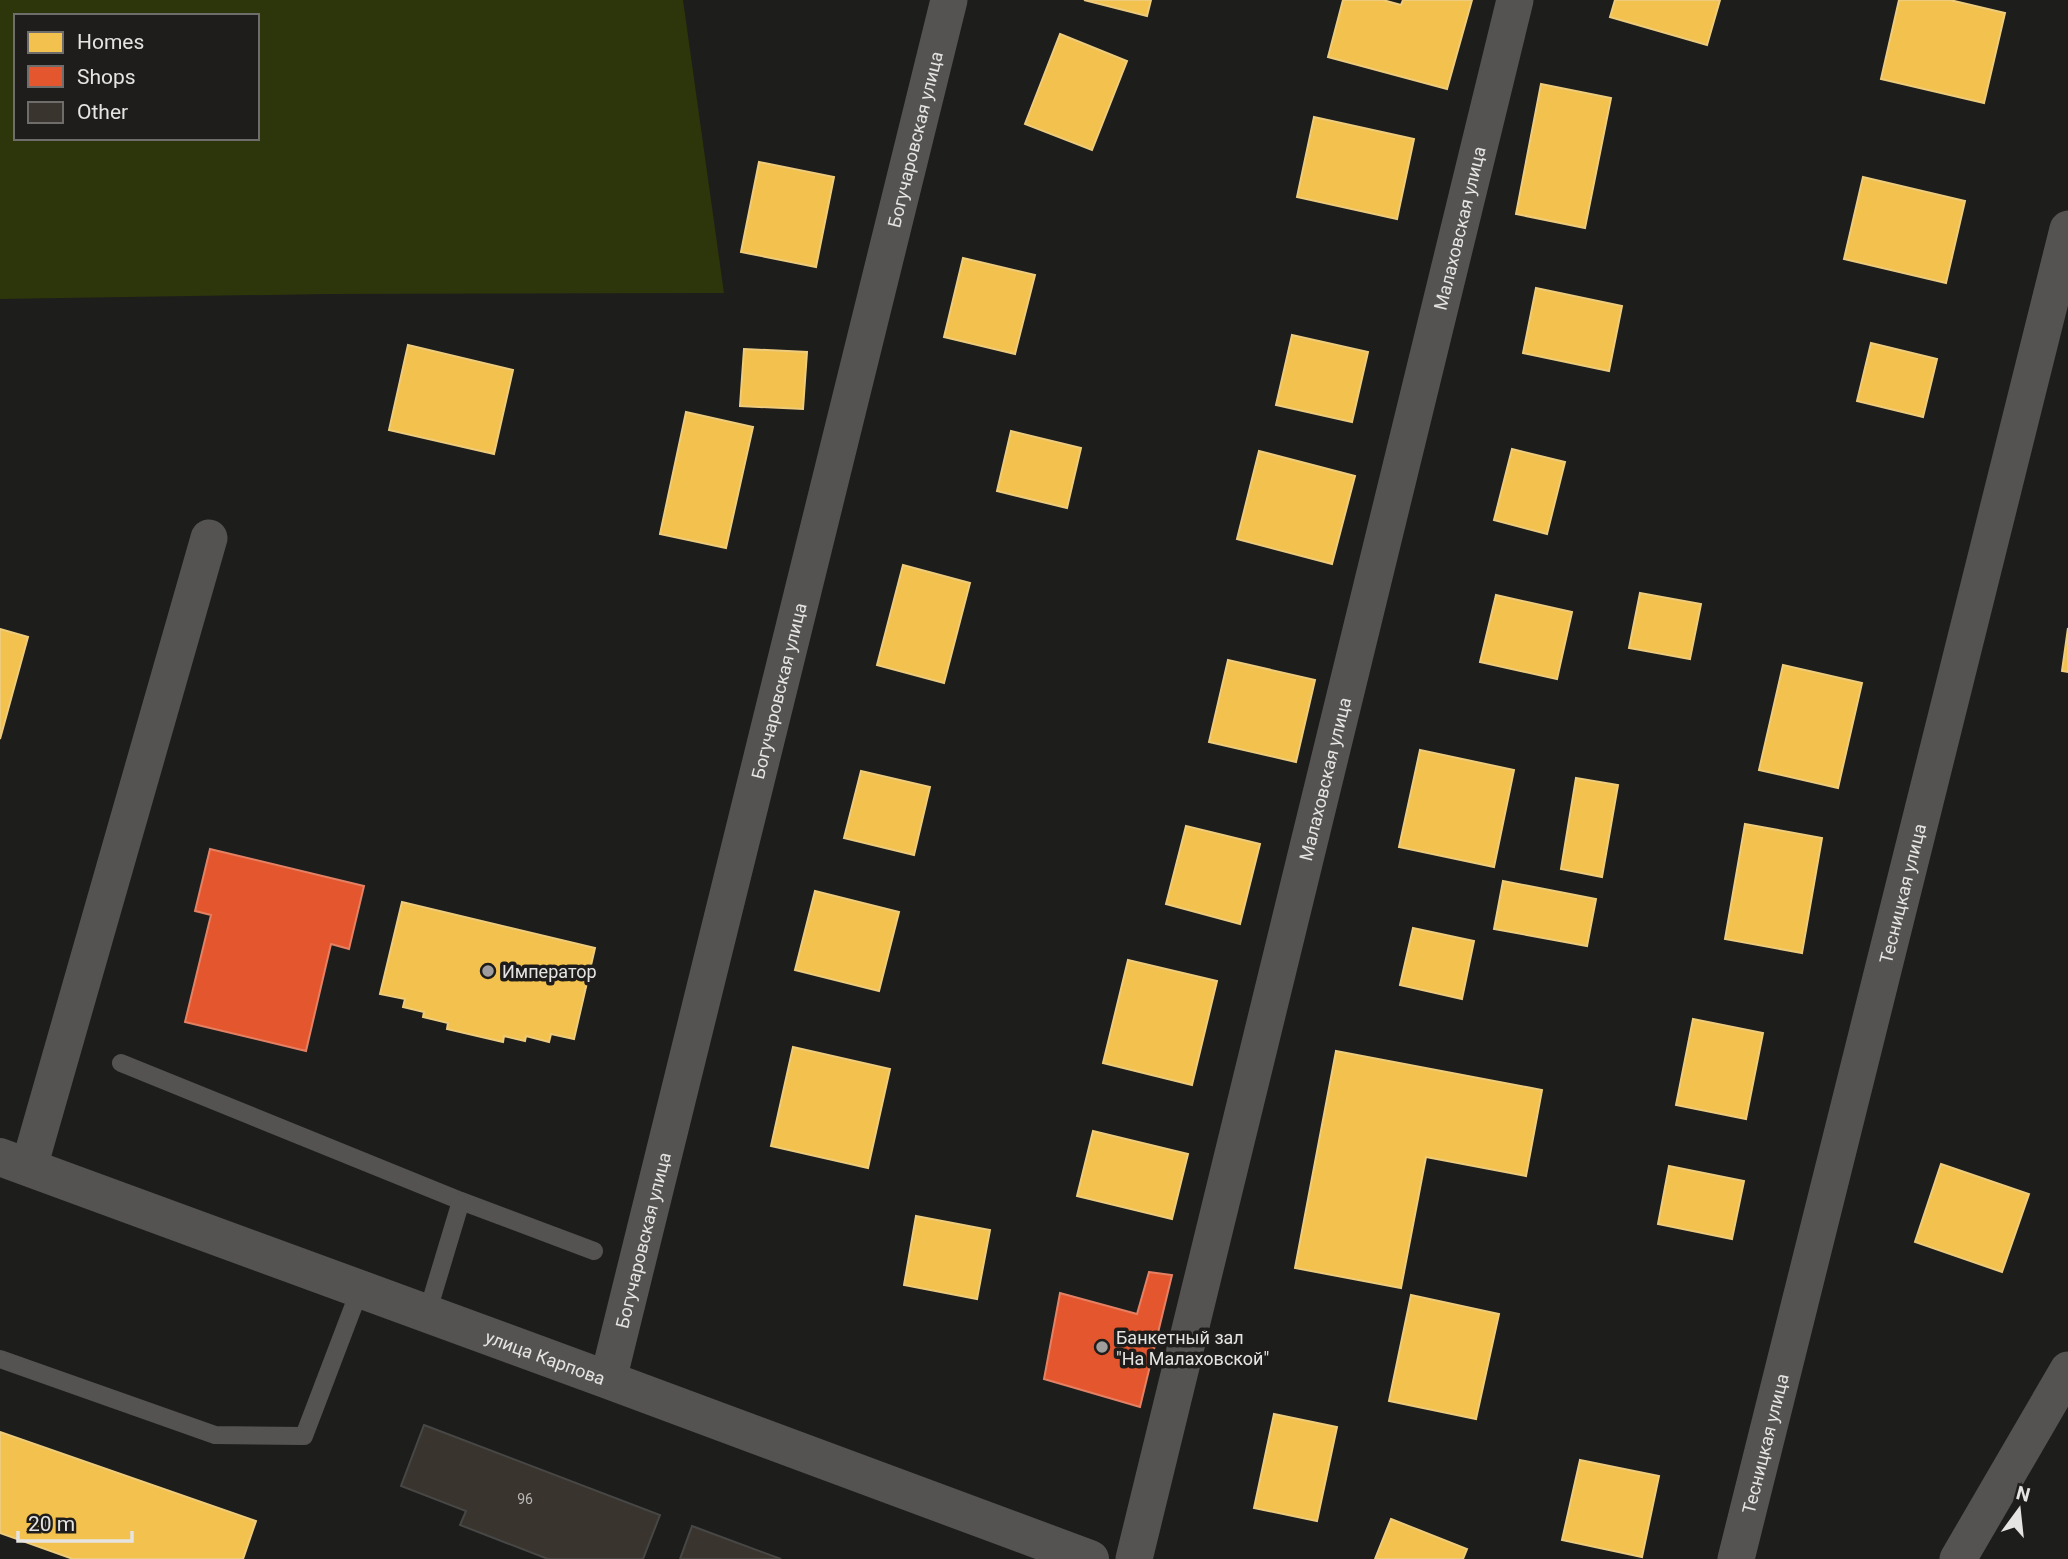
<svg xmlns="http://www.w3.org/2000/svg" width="2068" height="1559" font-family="Roboto,sans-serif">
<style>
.green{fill:#2d350b;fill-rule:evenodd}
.homes{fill:#f2c14e;stroke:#eecc7b;stroke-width:2}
.shops{fill:#e4572e;stroke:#e48164;stroke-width:2}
.building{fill:#3a342e;stroke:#474746;stroke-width:2}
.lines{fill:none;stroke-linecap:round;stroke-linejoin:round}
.service{stroke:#545352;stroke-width:18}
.minor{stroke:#545352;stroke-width:37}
.secondary{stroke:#545352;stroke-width:38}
.poi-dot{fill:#9f9e9d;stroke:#1e1d1b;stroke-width:2.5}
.labels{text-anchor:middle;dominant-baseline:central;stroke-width:7;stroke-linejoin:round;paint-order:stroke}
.number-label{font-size:14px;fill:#bab8b6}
.street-label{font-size:18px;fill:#e5e4e3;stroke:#1e1d1b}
.poi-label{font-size:18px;fill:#e5e4e3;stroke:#1e1d1b;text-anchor:start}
</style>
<rect width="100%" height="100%" fill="#1d1d1c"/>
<path class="green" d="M 0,0 L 683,0 L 724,293 L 328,294 L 0,299 ZM 16,16 L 257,16 L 257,138 L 16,138 Z"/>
<g class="homes">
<path d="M 1084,0 L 1151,0 L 1147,16 Z"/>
<path d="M 1343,0 L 1383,0 L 1401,5 L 1403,0 L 1472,0 L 1447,89 L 1328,57 Z"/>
<path d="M 1615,0 L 1720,0 L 1707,45 L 1610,17 Z"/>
<path d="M 1899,0 L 1950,0 L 2005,13 L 1984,103 L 1881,79 Z"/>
<path d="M 1060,34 L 1127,61 L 1092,150 L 1025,124 Z"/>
<path d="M 1541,84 L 1611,98 L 1585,228 L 1516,214 Z"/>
<path d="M 1314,117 L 1414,139 L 1397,219 L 1297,197 Z"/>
<path d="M 759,162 L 834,177 L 816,267 L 741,252 Z"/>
<path d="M 1863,177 L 1965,201 L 1946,283 L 1844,259 Z"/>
<path d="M 963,258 L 1035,275 L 1015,354 L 944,337 Z"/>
<path d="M 1536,288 L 1622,306 L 1609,371 L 1523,353 Z"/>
<path d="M 1292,335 L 1368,352 L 1352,422 L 1276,405 Z"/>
<path d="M 1871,343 L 1937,359 L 1923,417 L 1857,401 Z"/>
<path d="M 408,345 L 513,370 L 494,454 L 389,430 Z"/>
<path d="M 744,349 L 807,352 L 803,409 L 740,406 Z"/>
<path d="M 686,412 L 753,427 L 726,548 L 660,534 Z"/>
<path d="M 1011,431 L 1081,448 L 1067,508 L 997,491 Z"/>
<path d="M 1512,449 L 1565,462 L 1547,534 L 1494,520 Z"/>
<path d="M 1259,451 L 1355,476 L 1332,564 L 1237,539 Z"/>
<path d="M 903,565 L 970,583 L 944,683 L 877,665 Z"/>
<path d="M 1640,593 L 1701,604 L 1690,659 L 1629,648 Z"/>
<path d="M 1496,595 L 1572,612 L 1557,679 L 1480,662 Z"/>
<path d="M 2068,628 L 2068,672 L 2062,671 Z"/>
<path d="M 0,629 L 28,637 L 0,739 Z"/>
<path d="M 1228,660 L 1315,680 L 1296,762 L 1209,742 Z"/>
<path d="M 1783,665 L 1862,683 L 1838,788 L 1759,770 Z"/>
<path d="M 1420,750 L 1514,770 L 1494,867 L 1399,847 Z"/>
<path d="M 861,771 L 930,787 L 914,855 L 844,838 Z"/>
<path d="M 1576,778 L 1618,785 L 1602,877 L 1561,869 Z"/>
<path d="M 1745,824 L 1822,838 L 1802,953 L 1725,939 Z"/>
<path d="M 1186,826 L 1260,844 L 1240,924 L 1166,904 Z"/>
<path d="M 1503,881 L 1596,899 L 1587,946 L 1494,929 Z"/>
<path d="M 815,891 L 899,912 L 879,991 L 795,970 Z"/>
<path d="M 402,902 L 595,948 L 574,1039 L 551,1034 L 549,1042 L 526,1036 L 525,1041 L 504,1036 L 503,1042 L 447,1029 L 448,1023 L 423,1017 L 424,1012 L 403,1007 L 405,999 L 380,994 Z"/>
<path d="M 1413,928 L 1474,941 L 1462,999 L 1400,985 Z"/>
<path d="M 1128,960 L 1217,981 L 1192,1085 L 1103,1063 Z"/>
<path d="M 1693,1019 L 1763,1033 L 1746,1119 L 1676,1105 Z"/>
<path d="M 793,1047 L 890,1069 L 868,1168 L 771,1146 Z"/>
<path d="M 1336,1051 L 1542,1090 L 1526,1176 L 1426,1157 L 1401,1288 L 1295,1268 Z"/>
<path d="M 1093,1131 L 1188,1154 L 1172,1219 L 1077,1196 Z"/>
<path d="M 1941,1164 L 2029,1194 L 2002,1272 L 1915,1242 Z"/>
<path d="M 1669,1166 L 1744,1181 L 1732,1239 L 1658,1224 Z"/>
<path d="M 916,1216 L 990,1230 L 977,1299 L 904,1285 Z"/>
<path d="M 1411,1295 L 1499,1314 L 1476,1419 L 1389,1401 Z"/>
<path d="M 1274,1414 L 1337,1427 L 1317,1521 L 1254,1508 Z"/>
<path d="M 0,1432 L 256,1521 L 243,1559 L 73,1559 L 0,1533 Z"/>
<path d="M 1580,1460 L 1659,1476 L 1642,1557 L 1562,1540 Z"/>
<path d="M 1391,1519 L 1467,1549 L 1463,1559 L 1375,1559 Z"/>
</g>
<g class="shops">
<path d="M 210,849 L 364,886 L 349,949 L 331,944 L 306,1051 L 185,1022 L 211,915 L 195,911 Z"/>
<path d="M 1149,1272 L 1172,1275 L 1140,1407 L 1044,1379 L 1060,1293 L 1137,1314 Z"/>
</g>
<g class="building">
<path d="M 424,1425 L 660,1515 L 643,1559 L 548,1559 L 460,1525 L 466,1511 L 401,1486 Z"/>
<path d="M 692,1526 L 781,1559 L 680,1559 Z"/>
</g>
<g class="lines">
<g class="service">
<path d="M 121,1063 L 461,1201 L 594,1251"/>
<path d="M 427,1314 L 461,1201"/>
<path d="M 0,1359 L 215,1435 L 304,1436 L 360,1289"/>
</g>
<g class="minor">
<path d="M 29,1167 L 209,538"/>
<path id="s1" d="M 608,1380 L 949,0"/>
<path id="s2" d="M 1134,1559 L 1515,0"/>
<path id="s3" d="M 1736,1559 L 2068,229"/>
<path d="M 1958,1559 L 2068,1370"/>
</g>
<path class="secondary" id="s4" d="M 0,1157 L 608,1380 L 1090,1559"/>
</g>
<g class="poi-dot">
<circle cx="488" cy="971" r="7"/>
<circle cx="1102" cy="1347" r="7"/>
</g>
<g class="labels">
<g class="number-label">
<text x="525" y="1499">96</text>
</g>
<g class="street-label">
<text stroke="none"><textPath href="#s1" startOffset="1278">Богучаровская улица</textPath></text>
<text stroke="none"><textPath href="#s2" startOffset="1370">Малаховская улица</textPath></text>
<text stroke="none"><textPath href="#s1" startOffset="710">Богучаровская улица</textPath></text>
<text stroke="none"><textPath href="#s2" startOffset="803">Малаховская улица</textPath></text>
<text stroke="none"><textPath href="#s3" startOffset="686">Тесницкая улица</textPath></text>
<text stroke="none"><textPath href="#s1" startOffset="144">Богучаровская улица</textPath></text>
<text stroke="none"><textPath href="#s4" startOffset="581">улица Карпова</textPath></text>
<text stroke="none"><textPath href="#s3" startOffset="119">Тесницкая улица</textPath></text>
</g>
<g class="poi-label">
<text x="502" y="971">Император</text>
<text x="1116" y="1337">Банкетный зал<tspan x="1116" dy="21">"На Малаховской"</tspan></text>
</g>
</g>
<rect x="14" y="14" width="245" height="126" fill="#1e1d1b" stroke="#6e6d6b" stroke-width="2"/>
<rect x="28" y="32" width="35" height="21" fill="#f2c14e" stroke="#6e6d6b" stroke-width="2"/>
<text x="77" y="49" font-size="21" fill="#e5e4e3">Homes</text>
<rect x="28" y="66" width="35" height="21" fill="#e4572e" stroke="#6e6d6b" stroke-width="2"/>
<text x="77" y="84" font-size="21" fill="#e5e4e3">Shops</text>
<rect x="28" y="102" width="35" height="21" fill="#3a342e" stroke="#6e6d6b" stroke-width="2"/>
<text x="77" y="119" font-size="21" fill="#e5e4e3">Other</text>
<g transform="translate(2019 1510) rotate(15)" stroke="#1e1d1b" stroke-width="5" paint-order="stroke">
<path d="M0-5L12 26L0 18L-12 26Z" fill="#e5e4e3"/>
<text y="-10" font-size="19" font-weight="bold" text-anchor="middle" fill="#e5e4e3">N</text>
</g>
<path d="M18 1531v10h114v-10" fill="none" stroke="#e5e4e3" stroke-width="3.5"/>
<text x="28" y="1531" font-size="21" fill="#e5e4e3" stroke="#1e1d1b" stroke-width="5" paint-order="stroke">20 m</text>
</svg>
